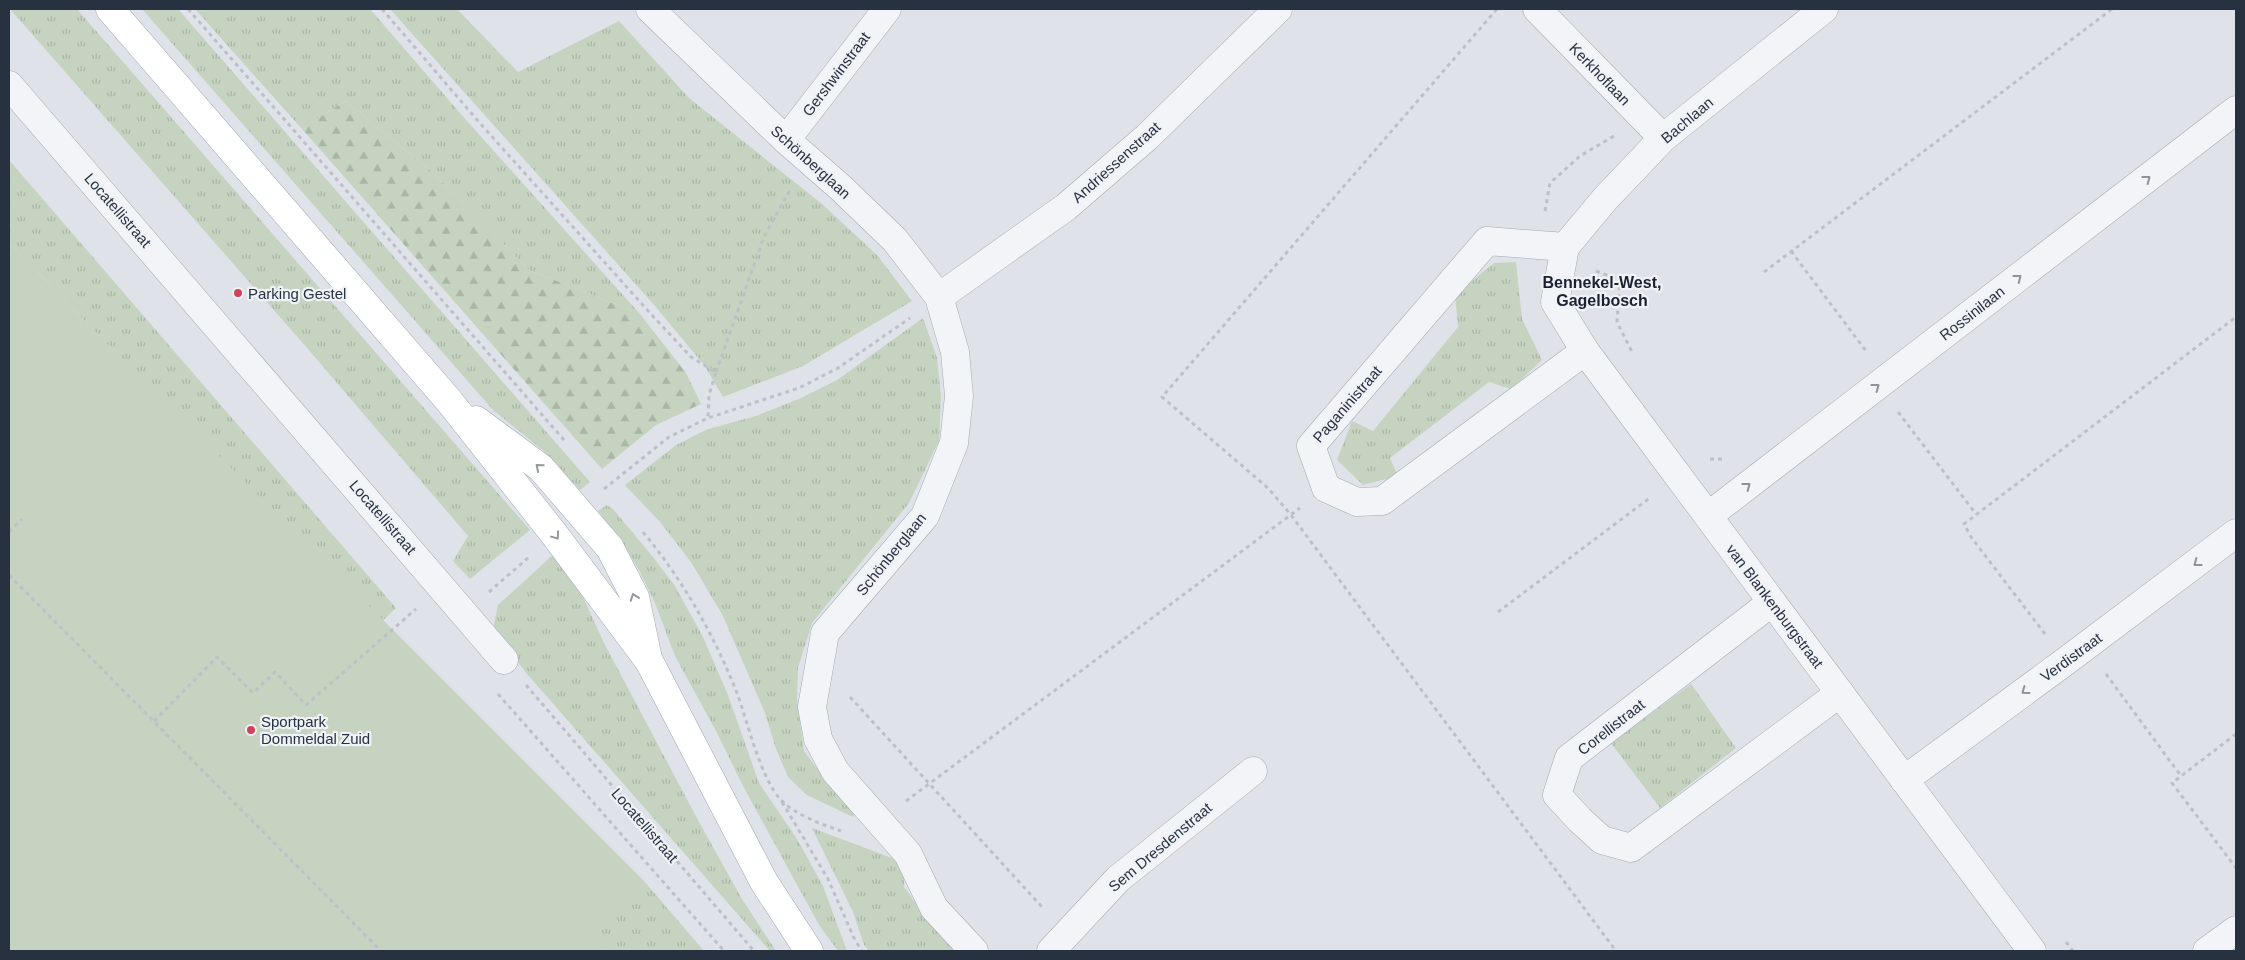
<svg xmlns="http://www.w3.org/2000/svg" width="2245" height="960" font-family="Helvetica,sans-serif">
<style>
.grass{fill:url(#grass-tufts)}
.forest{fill:url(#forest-firs)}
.garden{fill:#c5d3c0}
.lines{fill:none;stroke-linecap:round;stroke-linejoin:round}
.minor-casing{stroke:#a4aab3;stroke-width:29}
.major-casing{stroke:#9fa8b4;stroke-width:29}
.path{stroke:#bdc1c7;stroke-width:3;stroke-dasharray:4 4;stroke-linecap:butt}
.minor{stroke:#f2f4f7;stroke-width:28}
.major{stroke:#fff;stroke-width:28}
.oneway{stroke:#8d929c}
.oneway2{stroke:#9498a0}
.poi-dot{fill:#ce445a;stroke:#eff2f6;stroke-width:2}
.labels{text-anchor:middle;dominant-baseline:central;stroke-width:4.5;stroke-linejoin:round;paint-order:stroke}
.street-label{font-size:15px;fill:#283140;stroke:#eff2f6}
.poi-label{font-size:15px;fill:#283140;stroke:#eff2f6;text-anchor:start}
.neighbourhood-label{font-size:16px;font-weight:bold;fill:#1a2231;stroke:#eff2f6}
</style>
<defs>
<pattern id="grass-tufts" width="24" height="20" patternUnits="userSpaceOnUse" patternTransform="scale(1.25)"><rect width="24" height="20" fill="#c5d3c0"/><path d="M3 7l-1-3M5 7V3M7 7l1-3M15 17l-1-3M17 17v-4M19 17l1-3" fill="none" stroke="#a9b6a6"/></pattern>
<pattern id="forest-firs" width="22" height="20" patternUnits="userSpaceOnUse" patternTransform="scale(1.25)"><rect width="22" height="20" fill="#c5d3c0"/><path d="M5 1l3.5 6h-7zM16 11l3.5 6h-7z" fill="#a9b6a6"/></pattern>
</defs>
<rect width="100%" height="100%" fill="#dfe3e9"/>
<g class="grass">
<path d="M 10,9 L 77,9 L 530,530 L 470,579 L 453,561 L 468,536 L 308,349 Z"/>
<path d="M 142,9 L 178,9 L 590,482 L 580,490 L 545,452 L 493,410 Z"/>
<path d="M 195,9 L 370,9 L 466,120 L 640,314 L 529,270 L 431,171 L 345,101 L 302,129 Z"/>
<path d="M 390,9 L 457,9 L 518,72 L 619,21 L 689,98 L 822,204 L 877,255 L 912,301 L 803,366 L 723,397 L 704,365 L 655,306 Z"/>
<path d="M 9,160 L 396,608 L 368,635 L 109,346 L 9,243 Z"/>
<path d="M 1516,262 L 1522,319 L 1542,360 L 1511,389 L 1489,382 L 1390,458 L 1398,476 L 1363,485 L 1337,460 L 1352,421 L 1373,431 L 1458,327 L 1455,295 L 1494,263 Z"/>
<path d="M 923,318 L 937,358 L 941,396 L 939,441 L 909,503 L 812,623 L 798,668 L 797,699 L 804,751 L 819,771 L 855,811 L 853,817 L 807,795 L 788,777 L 776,749 L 765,713 L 723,616 L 691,562 L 660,522 L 625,485 L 676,445 L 708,429 L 756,416 L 801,398 L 837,380 Z"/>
<path d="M 607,505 L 613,509 L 653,557 L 675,586 L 703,637 L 728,695 L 759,783 L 797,839 L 823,886 L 847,951 L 838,951 L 819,925 L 743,786 L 717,733 L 675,656 L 655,603 L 640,572 L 624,545 L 598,511 Z"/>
<path d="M 554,554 L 577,584 L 604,643 L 699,822 L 742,899 L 776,951 L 770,951 L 527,674 L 493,630 L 498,605 Z"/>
<path d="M 1691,684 L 1736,748 L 1660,808 L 1611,743 Z"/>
<path d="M 812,828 L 900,861 L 904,870 L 904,887 L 931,924 L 956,951 L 869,951 L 864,945 L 853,912 Z"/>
<path d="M 645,882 L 704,951 L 609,951 L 590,934 Z"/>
</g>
<path class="forest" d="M 345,101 L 431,171 L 529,270 L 640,314 L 686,373 L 701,404 L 656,425 L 602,469 L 302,129 Z"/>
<path class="garden" d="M 9,243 L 109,346 L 645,882 L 591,934 L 609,951 L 9,951 Z"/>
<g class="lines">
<defs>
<g id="minor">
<path d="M 650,9 L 786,140 L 841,188 L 895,240 L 939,297 L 955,352 L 959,396 L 954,443 L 925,516 L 825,633 L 812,707 L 818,739 L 835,771 L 908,854 L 934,908 L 974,951"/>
<path d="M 1537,9 L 1663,138"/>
<path d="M 1824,9 L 1663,138 L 1605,199 L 1565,247 L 1555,302 L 1585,351 L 2032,951"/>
<path d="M 9,85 L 504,660"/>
<path d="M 786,140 L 887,9"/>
<path d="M 1565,247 L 1487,241 L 1311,446 L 1326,488 L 1357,502 L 1382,501 L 1585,351"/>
<path d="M 939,297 L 1066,207 L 1147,137 L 1278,9"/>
<path d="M 1708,516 L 2236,110"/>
<path d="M 1772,602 L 1569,758 L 1557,795 L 1580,820 L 1602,840 L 1631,848 L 1840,693"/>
<path d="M 1904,780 L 2066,661 L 2236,533"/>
<path d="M 1051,951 L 1118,879 L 1253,771"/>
<path d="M 2207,951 L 2236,930"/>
</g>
<g id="major">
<path d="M 110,9 L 450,402 L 554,534 L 649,661 L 764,882 L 809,951"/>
<path d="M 476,420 L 541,468 L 610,548 L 635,597 L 647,654"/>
</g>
</defs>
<use href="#minor" class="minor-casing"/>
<use href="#major" class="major-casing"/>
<g class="path">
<path d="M 188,9 L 564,440"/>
<path d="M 382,9 L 478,121 L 650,313 L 691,357 L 716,372 L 709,395 L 708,418"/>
<path d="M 1497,9 L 1162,397 L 1268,488 L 1291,515 L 1616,951"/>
<path d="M 1545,211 L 1550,183 L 1580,156 L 1614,136"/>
<path d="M 1791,251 L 1866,351"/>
<path d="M 1596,271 L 1620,280 L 1617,322 L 1633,354"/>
<path d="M 1764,272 L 2112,9"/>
<path d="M 716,372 L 764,237 L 790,190"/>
<path d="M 1898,412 L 1976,514"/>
<path d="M 1710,459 L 1723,459"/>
<path d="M 604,489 L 669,437 L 708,418 L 799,388 L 838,368 L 910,318"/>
<path d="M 9,532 L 22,519"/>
<path d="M 643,532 C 683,580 714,635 737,693 C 748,723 760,776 780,799 C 795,815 821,824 841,831"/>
<path d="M 9,575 L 381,951"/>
<path d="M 489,592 L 529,557"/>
<path d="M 1498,612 L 1651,497"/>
<path d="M 2045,634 L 1971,537 L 1964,524 L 2236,317"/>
<path d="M 2106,674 L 2181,776"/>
<path d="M 526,685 L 754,951"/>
<path d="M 498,694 L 724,951"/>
<path d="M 850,697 L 1043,908"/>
<path d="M 154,721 L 217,657 L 253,693 L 275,672 L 306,705 L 416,609"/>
<path d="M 2236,734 L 2172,783 L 2236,868"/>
<path d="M 906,801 L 1300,508"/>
<path d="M 782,802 L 828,879 L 854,938 L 862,951"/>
<path d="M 2066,942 L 2073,951"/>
</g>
<use href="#minor" class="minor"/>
<use href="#major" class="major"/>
</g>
<defs><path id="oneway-chevron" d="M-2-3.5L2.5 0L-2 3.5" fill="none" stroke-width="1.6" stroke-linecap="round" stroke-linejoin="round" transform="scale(1.25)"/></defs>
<g class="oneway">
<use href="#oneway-chevron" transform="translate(2147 179) rotate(-38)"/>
<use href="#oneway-chevron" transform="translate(2018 278) rotate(-38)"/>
<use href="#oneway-chevron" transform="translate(1876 387) rotate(-37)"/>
<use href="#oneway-chevron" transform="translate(1747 486) rotate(-37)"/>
<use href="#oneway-chevron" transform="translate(2197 563) rotate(143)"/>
<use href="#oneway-chevron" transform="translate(2025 691) rotate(144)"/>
</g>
<g class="oneway2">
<use href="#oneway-chevron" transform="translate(539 467) rotate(-140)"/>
<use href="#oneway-chevron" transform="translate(556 536) rotate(53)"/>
<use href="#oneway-chevron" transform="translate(634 597) rotate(-110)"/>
</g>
<g class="poi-dot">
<circle cx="238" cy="293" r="5"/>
<circle cx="251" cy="730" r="5"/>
</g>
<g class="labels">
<g class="street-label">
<text transform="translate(836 74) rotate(-53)">Gershwinstraat</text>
<text transform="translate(1600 74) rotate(46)">Kerkhoflaan</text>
<text transform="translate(1687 120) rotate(-40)">Bachlaan</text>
<text transform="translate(811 162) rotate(42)">Schönberglaan</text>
<text transform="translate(1116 162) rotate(-42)">Andriessenstraat</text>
<text transform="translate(118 210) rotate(49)">Locatellistraat</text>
<text transform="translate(1972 313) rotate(-38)">Rossinilaan</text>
<text transform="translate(1347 404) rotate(-49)">Paganinistraat</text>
<text transform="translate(383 517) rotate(49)">Locatellistraat</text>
<text transform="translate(891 554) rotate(-51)">Schönberglaan</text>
<text transform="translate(1775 606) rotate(53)">van Blankenburgstraat</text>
<text transform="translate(2071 657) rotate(-36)">Verdistraat</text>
<text transform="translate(1611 727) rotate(-38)">Corellistraat</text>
<text transform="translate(645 825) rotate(49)">Locatellistraat</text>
<text transform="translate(1160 847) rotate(-40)">Sem Dresdenstraat</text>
</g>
<g class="poi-label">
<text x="248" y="293">Parking Gestel</text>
<text x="261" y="721">Sportpark<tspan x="261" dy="17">Dommeldal Zuid</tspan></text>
</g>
<g class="neighbourhood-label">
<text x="1602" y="282">Bennekel-West,<tspan x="1602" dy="18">Gagelbosch</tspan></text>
</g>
</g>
<rect width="2245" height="960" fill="none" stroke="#283140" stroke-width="20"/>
</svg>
